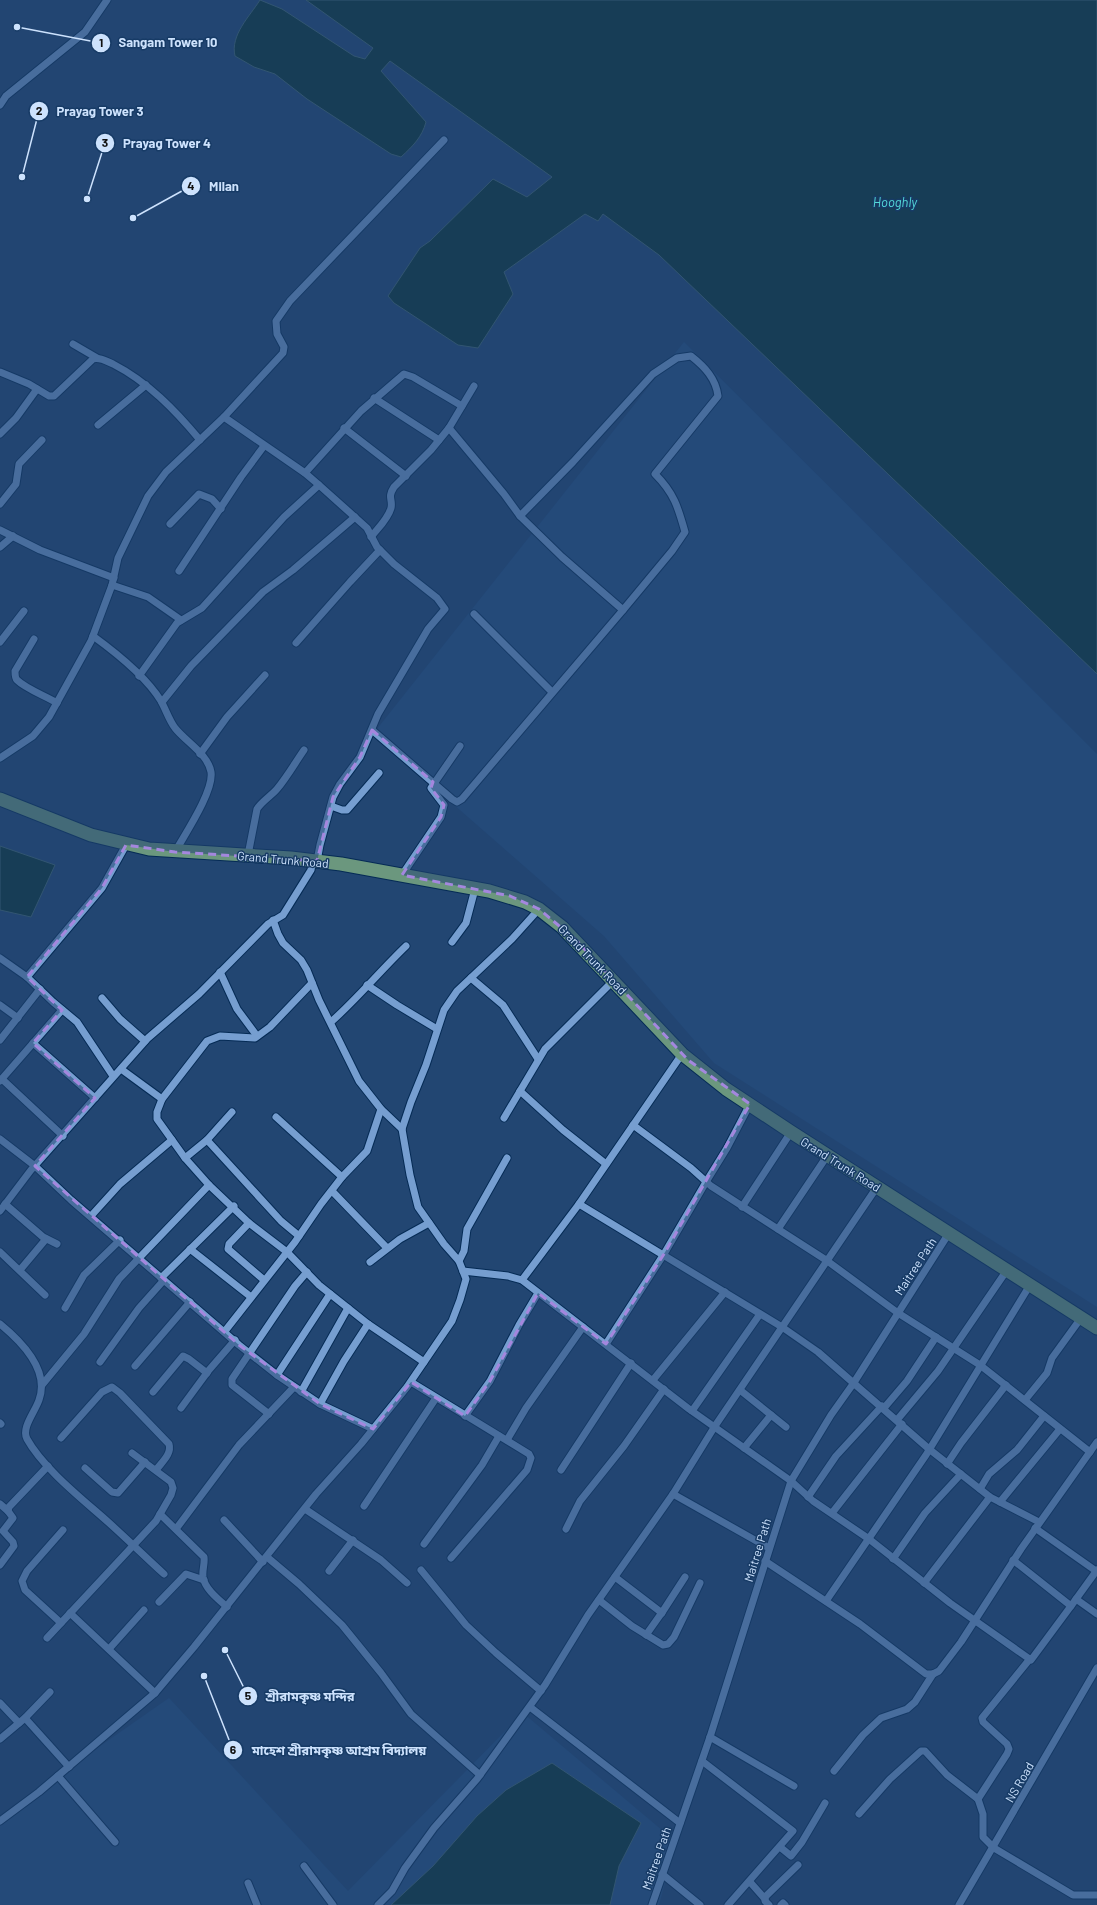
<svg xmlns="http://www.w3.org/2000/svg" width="1097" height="1905" font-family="Barlow,'Noto Sans Bengali',sans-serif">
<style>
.built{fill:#265082}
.water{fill:#093434;stroke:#446870}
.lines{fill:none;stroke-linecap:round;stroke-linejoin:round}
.minor-casing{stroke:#052b55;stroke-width:9}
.major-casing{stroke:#052b55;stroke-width:15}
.minor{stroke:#769ed0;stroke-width:7}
.major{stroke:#6b977e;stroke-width:13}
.marked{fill:none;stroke:#a487de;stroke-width:3;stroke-dasharray:8 5;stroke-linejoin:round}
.labels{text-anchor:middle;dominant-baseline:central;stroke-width:3;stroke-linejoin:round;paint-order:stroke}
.street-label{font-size:12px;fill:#cde2fd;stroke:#173b66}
.water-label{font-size:13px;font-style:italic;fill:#54d9d8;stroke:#173b66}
.leader{fill:none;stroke:#cde2fd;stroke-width:1.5}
.callout-dot{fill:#cde2fd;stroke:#173b66;stroke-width:1.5}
.mark-label{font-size:12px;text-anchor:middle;font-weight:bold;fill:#111}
.callout-label{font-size:13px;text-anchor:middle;font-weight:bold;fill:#cde2fd;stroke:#173b66;stroke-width:3;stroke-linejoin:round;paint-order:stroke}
</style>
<rect width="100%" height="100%" fill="#224672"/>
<g class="built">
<path d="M 684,342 L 1097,754 L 1097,1307 L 714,1063 L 604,936 L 373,734 Z"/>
<path d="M 169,1698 L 348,1891 L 523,1713 L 676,1842 L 659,1905 L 0,1905 L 0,1816 Z"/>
</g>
<g class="water">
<path d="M 260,0 L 282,9 L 354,56 L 365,59 L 373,48 L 306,0 L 1097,0 L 1097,674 L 659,255 L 603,214 L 598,221 L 585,214 L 504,272 L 513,294 L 478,348 L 458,345 L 394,303 L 388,296 L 420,248 L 430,241 L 493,179 L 527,197 L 552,177 L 390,61 L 381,71 L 426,122 C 422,137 413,146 401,157 L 391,154 L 307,99 L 275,74 L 254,67 L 235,56 C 230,35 250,16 260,0 Z"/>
<path d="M 0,846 L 55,865 L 31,917 L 0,910 Z"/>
<path d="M 552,1763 L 641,1823 L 619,1866 L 610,1905 L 391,1905 L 433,1866 L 477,1816 L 506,1790 Z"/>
</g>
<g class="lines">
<defs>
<g id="minor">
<path d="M 0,105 L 6,96 L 85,32 L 107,0"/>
<path d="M 73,344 L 97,358"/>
<path d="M 0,372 L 29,384 L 49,396 L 54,396 L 93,359 C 100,357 106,361 113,364 C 148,382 175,410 200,440"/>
<path d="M 374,398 L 439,440"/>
<path d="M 98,425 L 146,385"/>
<path d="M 344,428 L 406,476"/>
<path d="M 0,434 L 16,418 L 37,389"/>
<path d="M 305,473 L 361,411 L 404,374 L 413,377 L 462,406"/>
<path d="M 0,504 L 16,484 L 19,464 L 42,440"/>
<path d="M 520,516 L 562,557 L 623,610"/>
<path d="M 170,524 L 199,494 L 212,499 L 221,509"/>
<path d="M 0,530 L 40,550 L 114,578"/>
<path d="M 371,537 C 378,528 388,519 391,508 C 393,499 387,498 394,487 L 431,450 L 449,428 L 474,386"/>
<path d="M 0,547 L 13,536"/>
<path d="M 179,571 L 241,477 L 264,446"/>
<path d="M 112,585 L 148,597 L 181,620"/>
<path d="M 474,614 L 552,692"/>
<path d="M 93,636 C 115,652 147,678 161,701 C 166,710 169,720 175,728 C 186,742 208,754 211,772 C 214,791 185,834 175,852"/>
<path d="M 34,639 L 15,671 C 15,675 15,678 17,680 C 26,689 46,696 57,703"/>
<path d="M 0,642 L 24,611"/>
<path d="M 296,643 L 350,582 L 380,550"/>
<path d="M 139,676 L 177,623 L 202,608 L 284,517 L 319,485"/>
<path d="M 162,702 L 191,666 L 263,592 L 293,570 L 355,517"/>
<path d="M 372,730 L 452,799 L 457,802 L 462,799 L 623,610 L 672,551 L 685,532 C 678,507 674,493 655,474 L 718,396 C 716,379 705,367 691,356 L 677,358 L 653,374 L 573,462 L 520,516 L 504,494 L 449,428"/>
<path d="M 200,754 L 227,717 L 265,675"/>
<path d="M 0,758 L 33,736 L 49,717 L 91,641 L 112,585 L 118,558 L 148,496 L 166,472 L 224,417"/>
<path d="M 331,806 L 342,810 L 347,810 L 379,773"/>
<path d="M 248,855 L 257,809 C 262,801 271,796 277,789 C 287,777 295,763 304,750"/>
<path d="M 317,861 L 320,845 L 333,797 L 340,784 L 360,757 L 378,714 L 428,629 L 445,609 L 437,598 L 394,564 L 377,547 L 367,528 L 319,485 L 305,473 L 224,417 L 283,353 L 284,347 L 277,334 L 276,321 L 290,301 L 444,140"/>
<path d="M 402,875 L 441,817 L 444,805 L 431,788 L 460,746"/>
<path d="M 273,920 L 278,934 L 283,943 L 301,960 L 307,970 L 319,1000 L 359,1081 L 381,1109 L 402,1129"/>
<path d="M 452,942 L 466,923 L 475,889"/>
<path d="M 0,958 L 27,977 L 53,1002 L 77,1022 L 113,1076"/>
<path d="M 220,972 L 237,1009 L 257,1036"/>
<path d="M 27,977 L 102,888 L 126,845"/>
<path d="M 471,978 L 503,1005 L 538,1059"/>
<path d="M 367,985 L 397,1005 L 437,1029"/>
<path d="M 102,998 L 120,1019 L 145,1041"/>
<path d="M 0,1005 L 18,1018"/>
<path d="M 331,1022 C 358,998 380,971 406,946"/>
<path d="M 0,1040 L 40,989"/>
<path d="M 33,1043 L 95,1098"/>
<path d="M 121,1069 L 162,1099 L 207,1041 L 220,1036 L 255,1038 L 270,1027 L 312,983"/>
<path d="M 2,1079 L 63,1136"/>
<path d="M 0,1081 L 62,1010"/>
<path d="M 520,1091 L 563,1130 L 606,1164"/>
<path d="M 162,1099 L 157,1112 L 157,1119 L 185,1158 L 209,1185 L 249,1223 L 287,1252 L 319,1285 L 368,1324 L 424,1362"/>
<path d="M 276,1117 L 342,1177"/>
<path d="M 504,1118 L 545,1049 L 614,980"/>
<path d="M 633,1125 L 691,1168 L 711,1186 L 826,1260 L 898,1313 L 980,1365 L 1090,1452"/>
<path d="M 0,1139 L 35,1166 L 71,1200 L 239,1345 L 277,1375 L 320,1404 L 373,1429"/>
<path d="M 207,1140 L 281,1221 L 299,1236"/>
<path d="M 185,1158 L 207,1140 L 232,1112"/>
<path d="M 332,1191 L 387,1248"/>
<path d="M 5,1204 L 43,1237 L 57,1244"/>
<path d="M 579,1204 L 782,1327 L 818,1352 L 929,1449 L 990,1497 L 1039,1522"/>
<path d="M 742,1207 L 791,1132"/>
<path d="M 0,1211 L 31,1170 L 148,1038 L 199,994 L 268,924 L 283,915 L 311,870 L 313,860"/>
<path d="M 91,1216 L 120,1184 L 172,1140"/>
<path d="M 249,1223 L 229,1244 L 228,1249 L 264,1280"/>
<path d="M 778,1229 L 827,1156"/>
<path d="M 190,1249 L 251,1297"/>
<path d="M 0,1252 L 45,1295"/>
<path d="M 459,1261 L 464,1251 L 467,1229 L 507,1158"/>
<path d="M 370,1262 L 400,1239 L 429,1223"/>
<path d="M 20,1270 L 46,1239"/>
<path d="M 463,1271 L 508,1276 L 522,1280 L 579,1204 L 682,1054"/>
<path d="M 161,1278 L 234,1206"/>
<path d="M 522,1280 L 689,1409 L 791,1481 L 813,1501 L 869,1539 L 950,1603 L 1031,1660 L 1071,1606 L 1013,1560"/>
<path d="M 65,1308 L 84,1275 L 120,1240"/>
<path d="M 0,1324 C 22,1342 50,1370 39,1400 C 35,1412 21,1428 27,1439 C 42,1466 76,1494 99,1514 C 121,1533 142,1554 164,1574"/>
<path d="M 225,1331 L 295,1242 L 321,1204 L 342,1177 L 367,1151 L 381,1109"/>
<path d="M 606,1344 L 664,1254 L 706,1182 L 727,1148 L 750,1104"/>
<path d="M 100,1362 L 139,1308 L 164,1280"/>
<path d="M 135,1366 L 190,1302"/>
<path d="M 277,1375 L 330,1294"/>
<path d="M 653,1380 L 725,1292"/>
<path d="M 411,1382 L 529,1454 L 531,1458 L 527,1470 L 451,1558"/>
<path d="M 42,1385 L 84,1334 L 119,1279 L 209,1185"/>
<path d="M 740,1390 L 786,1427"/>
<path d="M 153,1392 L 183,1356 L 189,1359 L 207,1373"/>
<path d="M 301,1392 L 348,1308"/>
<path d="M 1025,1400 L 1047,1373 L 1052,1358 L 1081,1318"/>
<path d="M 320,1404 L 344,1361 L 368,1324"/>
<path d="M 181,1408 L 209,1370 L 235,1340"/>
<path d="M 884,1408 L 907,1381 L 936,1337"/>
<path d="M 692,1411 L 760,1314"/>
<path d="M 269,1414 L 232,1385 L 232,1379 L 295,1286 L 307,1272"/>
<path d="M 465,1416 L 490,1381 L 519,1325 L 538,1293"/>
<path d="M 897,1420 L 938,1371 L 1007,1270"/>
<path d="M 0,1423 L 1,1424"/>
<path d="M 61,1438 L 102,1392 L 112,1387 L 120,1393 L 169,1444 C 172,1454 162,1462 156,1470"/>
<path d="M 507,1440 L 526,1408 L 583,1327"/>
<path d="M 744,1448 L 771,1415"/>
<path d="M 947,1464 L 961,1443 L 1006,1385"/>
<path d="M 85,1468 L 112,1492 L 118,1493 L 145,1462"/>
<path d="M 561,1470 L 631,1363"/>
<path d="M 980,1489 L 989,1474 L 1017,1450 L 1044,1416"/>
<path d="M 673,1494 L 769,1548"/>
<path d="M 808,1497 L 836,1456 L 882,1406"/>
<path d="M 1000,1502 L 1060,1429"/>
<path d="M 0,1504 L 8,1511"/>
<path d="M 364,1506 L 436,1398"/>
<path d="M 305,1509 L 381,1560 L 407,1583"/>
<path d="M 832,1513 L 902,1424"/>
<path d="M 160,1514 L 204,1557 C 205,1564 202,1570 203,1577 C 205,1589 218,1599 227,1607"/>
<path d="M 224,1520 L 263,1562"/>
<path d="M 1035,1528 L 1096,1571"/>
<path d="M 176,1529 L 239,1445 L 294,1387"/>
<path d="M 566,1529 L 580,1501 L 624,1446 L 664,1389"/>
<path d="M 424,1544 L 482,1465 L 499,1436"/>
<path d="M 267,1557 L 299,1584 L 342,1625 L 381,1673 L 411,1714 L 480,1775"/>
<path d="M 893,1559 L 925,1513 L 961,1474"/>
<path d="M 765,1561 L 860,1624 L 926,1674 L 933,1674 L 939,1671 L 961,1642 L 1021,1549 L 1097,1442"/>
<path d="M 0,1565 L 14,1546 L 13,1542 L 3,1531 L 13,1518 L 8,1511 L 9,1507 L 48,1466"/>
<path d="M 421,1570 L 466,1625 L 496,1653 L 541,1691"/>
<path d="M 329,1571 L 353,1540"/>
<path d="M 615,1577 L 662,1613"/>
<path d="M 924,1583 L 990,1497"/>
<path d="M 1076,1599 L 1097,1614"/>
<path d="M 599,1600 L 632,1626 L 663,1645 L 668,1644 L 674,1637 L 700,1583"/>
<path d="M 826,1601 L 926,1455 L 1030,1285"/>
<path d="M 159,1602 L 186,1574 L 204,1580"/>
<path d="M 1071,1606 L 1097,1570"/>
<path d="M 70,1613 L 155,1693"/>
<path d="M 61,1623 L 25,1590 L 22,1581 L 27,1571 L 63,1530"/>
<path d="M 646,1635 L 663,1611 L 685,1577"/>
<path d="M 47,1638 L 156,1521 L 171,1495 L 173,1488 L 171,1482 L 132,1453"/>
<path d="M 109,1649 L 144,1610"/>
<path d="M 0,1703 L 19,1723"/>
<path d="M 530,1707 L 680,1823"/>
<path d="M 25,1718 L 69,1767"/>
<path d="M 710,1737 L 794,1786"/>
<path d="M 0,1739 L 25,1718 L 50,1692"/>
<path d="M 702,1761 L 793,1831 L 728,1905"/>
<path d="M 834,1771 L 863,1735 L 881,1718 L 907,1709 L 915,1702 L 933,1674"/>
<path d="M 58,1776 L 115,1842"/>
<path d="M 978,1799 L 1007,1754 L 1009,1749 L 1007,1744 L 983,1722 L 982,1718 L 1029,1660"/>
<path d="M 859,1814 L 890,1779 L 921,1751 L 925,1751 L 947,1775 L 978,1799 L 983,1814 L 983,1837 L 994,1848 L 1073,1895 L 1097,1895"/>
<path d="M 0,1821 L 39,1792 L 155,1693 L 194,1647 L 316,1494 L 361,1444 L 407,1387 L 452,1321 L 460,1300 L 466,1279 L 459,1261 L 444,1244 L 418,1207 L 410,1175 L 402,1129 L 411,1102 L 426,1065 L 444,1010 L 457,991 L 512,939 L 539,909"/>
<path d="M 780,1847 L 791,1856 L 802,1842 L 825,1803"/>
<path d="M 304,1866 L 333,1905"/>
<path d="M 662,1874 L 700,1905"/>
<path d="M 750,1882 L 765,1899"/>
<path d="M 248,1883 L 257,1905"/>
<path d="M 378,1905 L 392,1891 L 405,1868 L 434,1828 L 477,1779 L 545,1685 L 588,1615 L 673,1494 L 715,1426 L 877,1187"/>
<path d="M 652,1905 L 710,1737 L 791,1481 L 831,1415 L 853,1384 L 949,1233"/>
<path d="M 769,1905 L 765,1901 L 765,1897 L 798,1865"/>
<path d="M 781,1905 L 783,1903 L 785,1905"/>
<path d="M 959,1905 L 1097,1668"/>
</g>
<path id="major" d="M 0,799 L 91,835 L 149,849 L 291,858 L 341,864 L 489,891 L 525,902 L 539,909 L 562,927 L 682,1054 L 726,1089 L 791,1132 L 1097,1328"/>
</defs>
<use href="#minor" class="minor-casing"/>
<use href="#major" class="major-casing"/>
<use href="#minor" class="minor"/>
<use href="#major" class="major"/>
</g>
<path d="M0 0H1097V1905H0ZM 372,730 L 433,782 L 431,788 L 444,805 L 441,817 L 402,875 L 510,896 L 539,909 L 576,940 L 688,1060 L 750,1104 L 664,1254 L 606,1344 L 538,1293 L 490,1381 L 465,1416 L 411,1382 L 373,1429 L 320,1404 L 239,1345 L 35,1166 L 95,1098 L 33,1043 L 62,1010 L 27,977 L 102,888 L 126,845 L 175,852 L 317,861 L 333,797 L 360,757 Z" fill="#224672" fill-opacity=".55" fill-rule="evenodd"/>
<path class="marked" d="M 372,730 L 433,782 L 431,788 L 444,805 L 441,817 L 402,875 L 510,896 L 539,909 L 576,940 L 688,1060 L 750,1104 L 664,1254 L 606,1344 L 538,1293 L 490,1381 L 465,1416 L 411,1382 L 373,1429 L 320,1404 L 239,1345 L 35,1166 L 95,1098 L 33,1043 L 62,1010 L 27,977 L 102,888 L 126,845 L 175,852 L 317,861 L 333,797 L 360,757 Z"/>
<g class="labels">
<g class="street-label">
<text transform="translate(283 859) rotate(5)">Grand Trunk Road</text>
<text transform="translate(593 959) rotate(46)">Grand Trunk Road</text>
<text transform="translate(841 1164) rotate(32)">Grand Trunk Road</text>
<text transform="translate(915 1266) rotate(-57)">Maitree Path</text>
<text transform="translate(757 1550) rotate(-73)">Maitree Path</text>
<text transform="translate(1019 1782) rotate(-60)">NS Road</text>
<text transform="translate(656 1858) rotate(-71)">Maitree Path</text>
</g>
<g class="water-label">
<text x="895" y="202">Hooghly</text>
</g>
</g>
<path class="leader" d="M17 27L101 43M22 177L39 111M87 199L105 143M133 218L191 186M225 1650L248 1696M204 1676L233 1750"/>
<g class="callout-dot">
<circle cx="17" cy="27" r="4"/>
<circle cx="22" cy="177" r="4"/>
<circle cx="87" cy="199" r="4"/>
<circle cx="133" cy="218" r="4"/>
<circle cx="225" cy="1650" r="4"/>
<circle cx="204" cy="1676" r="4"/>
<circle cx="101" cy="43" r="10"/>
<circle cx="39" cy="111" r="10"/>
<circle cx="105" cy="143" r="10"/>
<circle cx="191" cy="186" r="10"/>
<circle cx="248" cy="1696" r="10"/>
<circle cx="233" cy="1750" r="10"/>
</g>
<g class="mark-label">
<text x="101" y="47">1</text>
<text x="39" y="115">2</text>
<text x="105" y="147">3</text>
<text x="191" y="190">4</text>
<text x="248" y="1700">5</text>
<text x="233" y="1754">6</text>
</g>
<g class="callout-label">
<text x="168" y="47">Sangam Tower 10</text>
<text x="100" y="116">Prayag Tower 3</text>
<text x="167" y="148">Prayag Tower 4</text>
<text x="224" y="191">Milan</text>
<text x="310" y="1701">শ্রীরামকৃষ্ণ মন্দির</text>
<text x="339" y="1755">মাহেশ শ্রীরামকৃষ্ণ আশ্রম বিদ্যালয়</text>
</g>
</svg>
